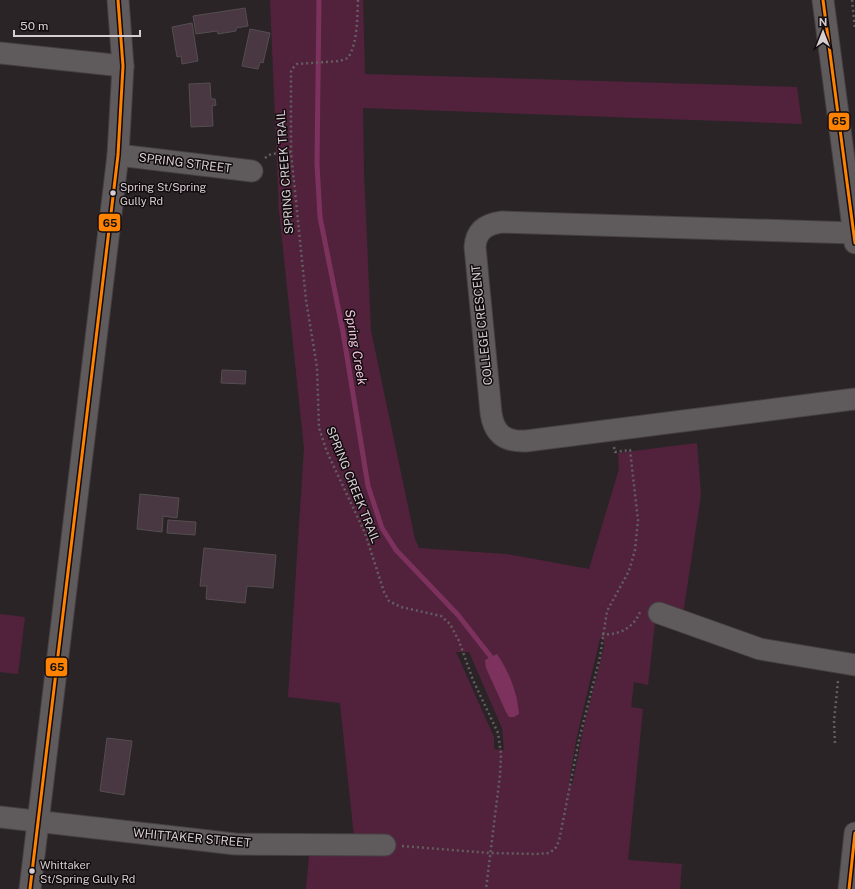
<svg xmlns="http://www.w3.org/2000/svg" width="855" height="889" font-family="'Public Sans',sans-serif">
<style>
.green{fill:#52223d;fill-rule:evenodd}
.water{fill:#7c325d}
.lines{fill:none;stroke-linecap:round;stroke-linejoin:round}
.stream{stroke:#7c325d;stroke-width:5}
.building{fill:#493741;stroke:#554e51}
.minor-casing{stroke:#464042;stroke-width:23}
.path{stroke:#635e60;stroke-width:2.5;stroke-dasharray:2 3;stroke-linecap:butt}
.minor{stroke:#5f5a5c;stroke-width:21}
.bus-1-casing{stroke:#120c0f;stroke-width:6}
.bus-1{stroke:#ff8200;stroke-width:3}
.bus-dot{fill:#d7ced2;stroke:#120c0f;stroke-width:1.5}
.labels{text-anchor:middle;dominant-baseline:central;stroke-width:3;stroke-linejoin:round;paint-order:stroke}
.bus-label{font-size:11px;fill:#d7ced2;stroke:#120c0f;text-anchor:start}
.street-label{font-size:12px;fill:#d7ced2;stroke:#120c0f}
.water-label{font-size:13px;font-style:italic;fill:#f2c2da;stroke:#120c0f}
.line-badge{stroke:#120c0f;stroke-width:1.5}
.pale-badge-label{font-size:11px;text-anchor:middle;font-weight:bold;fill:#111}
</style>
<rect width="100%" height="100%" fill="#2b2427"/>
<g class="green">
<path d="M 270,0 L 363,0 L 365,74 L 797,87 L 802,124 L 363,108 L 364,173 L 371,331 L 415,539 L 419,548 L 506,554 L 589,569 L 619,469 L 618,453 L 697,443 L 701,495 L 683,614 L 657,604 L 648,685 L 634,682 L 631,707 L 643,709 L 628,860 L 682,864 L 680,889 L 306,889 L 309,855 L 356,856 L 340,703 L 288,697 L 304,448 L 279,211 ZM 600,638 L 604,639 L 604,647 L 584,726 L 572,786 L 569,784 L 576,741 ZM 456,652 L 469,652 L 502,728 L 504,750 L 494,749 L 494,737 Z"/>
<path d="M 0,614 L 25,617 L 18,674 L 0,672 Z"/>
</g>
<path class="water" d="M 497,654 C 509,672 517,691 519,714 L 514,717 L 509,717 L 506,712 L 486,668 L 485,660 Z"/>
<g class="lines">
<path class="stream" d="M 319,0 L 317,164 L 320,217 L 343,332 L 368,486 L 382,528 L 396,550 L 458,615 L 491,657"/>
</g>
<g class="building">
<path d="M 245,8 L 248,26 L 236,28 L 236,31 L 218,34 L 217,31 L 196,34 L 193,16 Z"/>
<path d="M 192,23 L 198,61 L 182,64 L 181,56 L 177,57 L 172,27 Z"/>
<path d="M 250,29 L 270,33 L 263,63 L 260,62 L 258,69 L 242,66 Z"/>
<path d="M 210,83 L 211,99 L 215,99 L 216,105 L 212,106 L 213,126 L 191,127 L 189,84 Z"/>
<path d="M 222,370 L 246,371 L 245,384 L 221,383 Z"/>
<path d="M 140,494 L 179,498 L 177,518 L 163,516 L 162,532 L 137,529 Z"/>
<path d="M 168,520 L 196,522 L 195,535 L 167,533 Z"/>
<path d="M 204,548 L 276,555 L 273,588 L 247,586 L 245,603 L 206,599 L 207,586 L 200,586 Z"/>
<path d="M 107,738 L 132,741 L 124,795 L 100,791 Z"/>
</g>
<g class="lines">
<defs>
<g id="minor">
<path d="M 823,0 L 855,243"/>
<path d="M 0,53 L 123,66"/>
<path d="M 118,155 L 252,171"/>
<path d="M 854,233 L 502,222 C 486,224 476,231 475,247 L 491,413 C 494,434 505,442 526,441 L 855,399"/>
<path d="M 659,613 L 760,649 L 855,665"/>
<path d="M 0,817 L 235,844 L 385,845"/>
<path d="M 30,889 L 118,155 L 123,66 L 118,0"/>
<path d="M 849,889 L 855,833"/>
</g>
</defs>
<use href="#minor" class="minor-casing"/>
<g class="path">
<path d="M 358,0 C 357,18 358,42 348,58 L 340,61 L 297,64 L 291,70 L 291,152 L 306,300 L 317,367 L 319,428 L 327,452 L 365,533 L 384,592 L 389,601 L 401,607 L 441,616 L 450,624 L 459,641 L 473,680 L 498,733 L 501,754 L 500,775 L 486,889"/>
<path d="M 852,0 L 855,29"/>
<path d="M 265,158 L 271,154 L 291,152"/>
<path d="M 602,634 C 619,636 634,627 640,612"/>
<path d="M 835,743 L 834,721 L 838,681"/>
<path d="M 402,846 L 490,853 L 537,854 L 549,853 L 555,849 L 559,841 L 579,740 L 600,657 L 607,611 L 629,571 L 635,550 L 638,520 L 630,450 L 615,452 L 614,447"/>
</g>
<use href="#minor" class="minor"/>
<defs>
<g id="bus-1">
<path d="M 823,0 L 855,243"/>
<path d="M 30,889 L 118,155 L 123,66 L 118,0"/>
<path d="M 849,889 L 855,833"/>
</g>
</defs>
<use href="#bus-1" class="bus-1-casing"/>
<use href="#bus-1" class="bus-1"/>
</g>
<g class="bus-dot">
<circle cx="113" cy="193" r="3.5"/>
<circle cx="32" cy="871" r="3.5"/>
</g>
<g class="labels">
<g class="bus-label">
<text x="120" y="187">Spring St/Spring<tspan x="120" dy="14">Gully Rd</tspan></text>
<text x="40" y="865">Whittaker<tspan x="40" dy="14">St/Spring Gully Rd</tspan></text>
</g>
<g class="street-label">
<text transform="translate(185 163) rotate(7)">SPRING STREET</text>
<text transform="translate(285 172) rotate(-94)">SPRING CREEK TRAIL</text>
<text transform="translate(482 325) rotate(-96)">COLLEGE CRESCENT</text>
<text transform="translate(353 485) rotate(68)">SPRING CREEK TRAIL</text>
<text transform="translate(192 838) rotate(5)">WHITTAKER STREET</text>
</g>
<g class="water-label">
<text transform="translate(356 347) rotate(80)">Spring Creek</text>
</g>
</g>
<g class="line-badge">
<rect x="828" y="112" width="22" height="19" rx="4" fill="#ff8200"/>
<rect x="98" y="213" width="23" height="19" rx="4" fill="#ff8200"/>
<rect x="45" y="657" width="23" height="20" rx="4" fill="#ff8200"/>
</g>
<g class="pale-badge-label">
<text x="839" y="125">65</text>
<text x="110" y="227">65</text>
<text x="57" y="671">65</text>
</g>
<g transform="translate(823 32)" stroke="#120c0f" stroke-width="3" paint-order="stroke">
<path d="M0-3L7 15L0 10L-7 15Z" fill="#d7ced2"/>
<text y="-6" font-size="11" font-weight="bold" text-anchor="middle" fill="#d7ced2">N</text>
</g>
<path d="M14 30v6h126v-6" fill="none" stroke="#d7ced2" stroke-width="2"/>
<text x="20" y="30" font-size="12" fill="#d7ced2" stroke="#120c0f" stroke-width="3" paint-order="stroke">50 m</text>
</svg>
